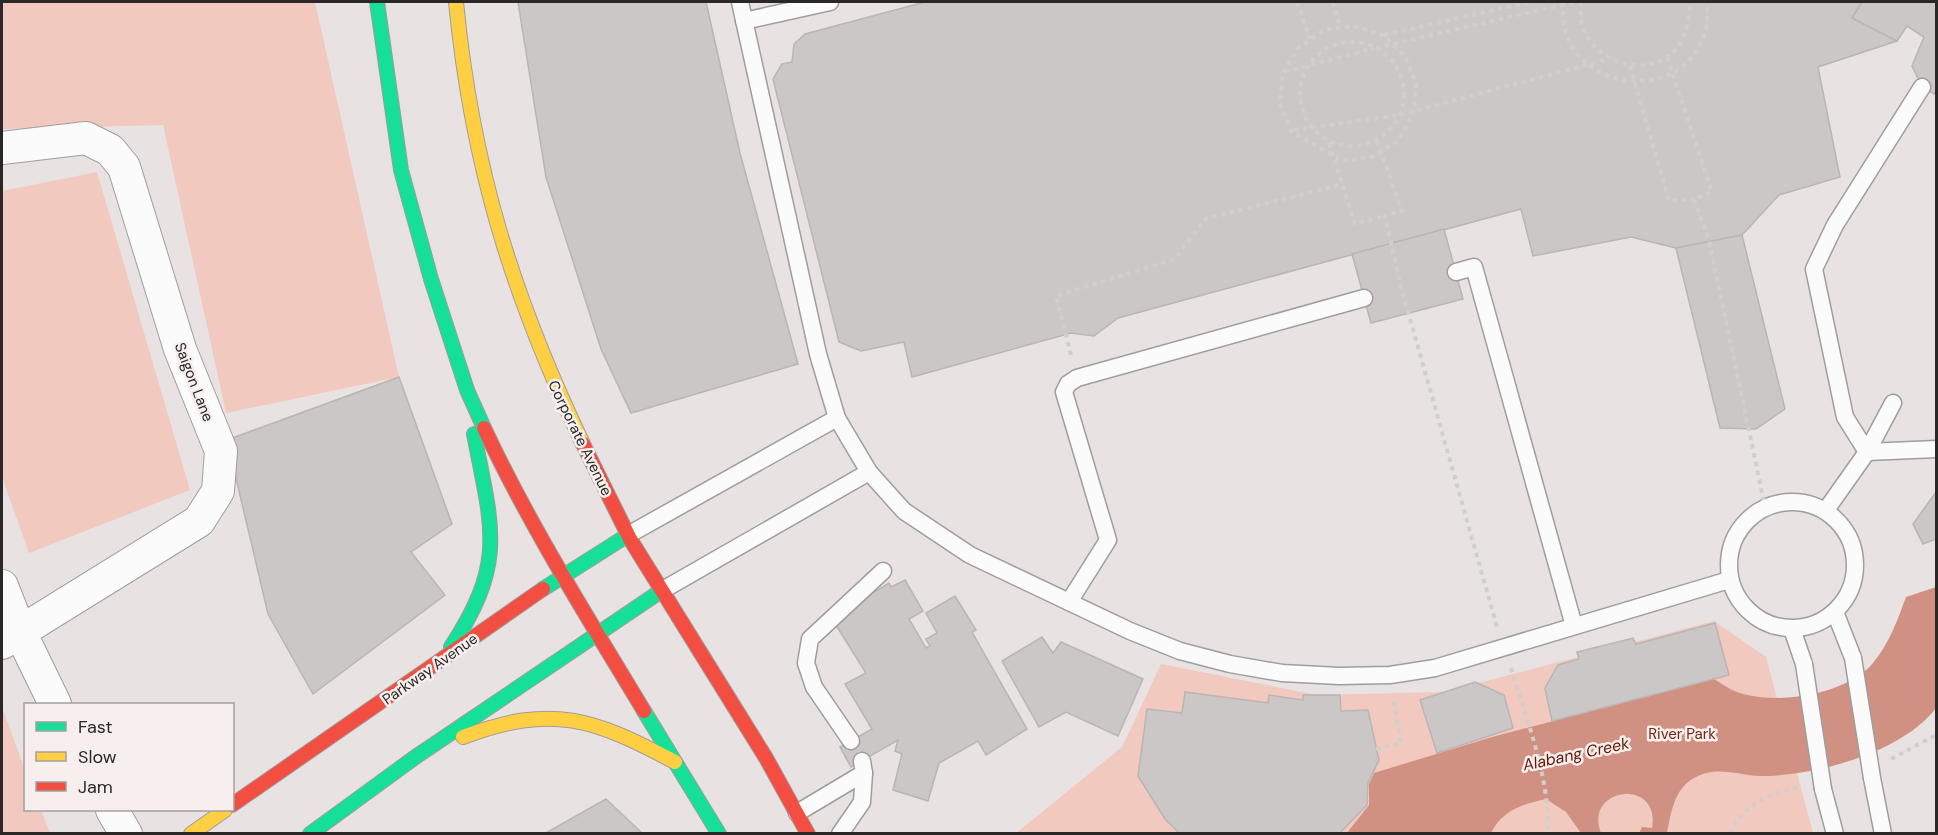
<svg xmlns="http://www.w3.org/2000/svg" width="1938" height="835" font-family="'DM Sans',sans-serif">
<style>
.green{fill:#f1c9bf}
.water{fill:#d09082}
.building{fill:#cbc7c6;stroke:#b9b5b4;stroke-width:1.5}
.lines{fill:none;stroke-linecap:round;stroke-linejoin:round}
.lane-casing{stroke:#a09d9c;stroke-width:19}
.street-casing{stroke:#a09d9c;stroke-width:34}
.fast-casing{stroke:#a09d9c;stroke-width:16}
.slow-casing{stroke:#a09d9c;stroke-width:16}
.jam-casing{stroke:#a09d9c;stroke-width:16}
.path{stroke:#d0cfce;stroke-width:4;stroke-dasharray:4.5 4.5;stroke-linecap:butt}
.lane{stroke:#fcfbfb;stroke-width:16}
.street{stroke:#fcfbfb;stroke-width:32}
.fast{stroke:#16e098;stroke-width:14}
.slow{stroke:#ffcf43;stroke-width:14}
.jam{stroke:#f24e42;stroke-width:14}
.lane-bridge-casing{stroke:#a09d9c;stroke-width:19;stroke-linecap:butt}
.path-bridge{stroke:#d0cfce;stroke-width:4;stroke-dasharray:4.5 4.5;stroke-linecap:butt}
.lane-bridge{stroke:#fcfbfb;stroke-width:16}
.labels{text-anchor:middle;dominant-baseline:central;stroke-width:5;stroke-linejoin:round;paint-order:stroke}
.street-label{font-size:15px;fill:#2a2726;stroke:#f7efed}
.park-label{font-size:15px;fill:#762413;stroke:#f7efed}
.water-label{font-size:16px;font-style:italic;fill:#651302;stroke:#f7efed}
</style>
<rect width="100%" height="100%" fill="#e8e3e2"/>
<g class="green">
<path d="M 2,2 L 315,2 L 399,377 L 226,413 L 163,125 L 2,129 Z"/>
<path d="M 97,172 L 190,490 L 29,553 L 2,477 L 2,191 Z"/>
<path d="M 1714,621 L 1766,657 L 1813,833 L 1015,834 L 1122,747 L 1161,664 L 1317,695 L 1445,692 Z"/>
<path d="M 3,710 L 25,770 L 26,810 L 41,810 L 50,833 L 2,833 Z"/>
</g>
<path class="water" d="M 1936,587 L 1936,708 C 1903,752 1816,776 1761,776 C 1738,775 1716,765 1694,778 C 1674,789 1671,813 1667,833 L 1639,833 L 1642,827 L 1652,828 C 1661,777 1583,787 1601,833 L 1581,833 L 1566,812 L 1546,799 C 1523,804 1502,810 1491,833 L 1346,834 L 1369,805 L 1369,784 L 1374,773 L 1492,737 L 1714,679 C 1725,686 1735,693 1748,695 C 1784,704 1848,693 1873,663 C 1889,644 1898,619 1906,597 Z"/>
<g class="building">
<path d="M 518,2 L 706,2 L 740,153 L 798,364 L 631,413 L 601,349 L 546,177 Z"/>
<path d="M 925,2 L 1862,2 L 1852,18 L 1897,41 L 1818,67 L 1840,177 L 1779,195 L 1742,235 L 1676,248 L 1631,237 L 1533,256 L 1521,209 L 1118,318 L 1094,336 L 1071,333 L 912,377 L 904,342 L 861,351 L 839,342 L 773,79 L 782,64 L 792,62 L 794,44 L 805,34 Z"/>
<path d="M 1862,2 L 1936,2 L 1936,95 L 1922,87 L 1912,66 L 1924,37 L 1907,26 L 1897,41 L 1852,18 Z"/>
<path d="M 1444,229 L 1463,299 L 1371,323 L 1352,254 Z"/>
<path d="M 1742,235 L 1785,409 L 1756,429 L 1720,428 L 1676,248 Z"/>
<path d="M 399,377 L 452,524 L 411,552 L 445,595 L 313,694 L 268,614 L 227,440 Z"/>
<path d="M 1936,492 L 1936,539 L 1923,544 L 1913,524 Z"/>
<path d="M 905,580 L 923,611 L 909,619 L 926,648 L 930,646 L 926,639 L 937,633 L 926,613 L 955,596 L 976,630 L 972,632 L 1027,729 L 986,755 L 978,741 L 939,763 L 928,801 L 893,790 L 902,754 L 895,751 L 898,740 L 851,767 L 840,747 L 872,729 L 845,684 L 866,673 L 834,622 L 845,610 L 889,583 L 891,587 Z"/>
<path d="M 1715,623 L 1729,675 L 1552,721 L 1545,688 L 1558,665 L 1579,659 L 1577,652 L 1633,638 L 1636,644 Z"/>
<path d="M 1042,637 L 1053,653 L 1061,642 L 1143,679 L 1118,736 L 1066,712 L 1039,727 L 1002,661 Z"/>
<path d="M 1475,682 L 1504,695 L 1513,728 L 1437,753 L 1420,700 Z"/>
<path d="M 1185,692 L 1268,703 L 1269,695 L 1303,700 L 1303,695 L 1340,695 L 1341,711 L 1368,710 L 1379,760 L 1368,783 L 1367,805 L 1339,834 L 1180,834 L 1165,819 L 1138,776 L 1147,709 L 1182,713 Z"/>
<path d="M 606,799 L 643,834 L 544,834 Z"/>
</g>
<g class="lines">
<defs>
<g id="lane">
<path d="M 740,2 L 818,354 L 837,418 L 869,472 L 904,511 L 970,555 L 1130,631 L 1180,651 L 1230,664 L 1282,673 L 1339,676 L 1390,675 L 1435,668 L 1729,580"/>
<path d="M 744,21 L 830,2"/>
<path d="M 1922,87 L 1835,225 L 1814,269 L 1845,417 L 1867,452 L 1936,449"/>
<path d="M 1456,272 L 1474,267 L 1574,626"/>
<circle cx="1792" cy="565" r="63"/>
<path d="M 1826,510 L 1867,452 L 1893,403"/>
<path d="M 628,535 L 837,418"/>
<path d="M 661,591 L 869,472"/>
<path d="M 1069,602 L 1108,540 L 1064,392 L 1068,384 L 1077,378 L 1364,298"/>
<path d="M 1835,612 L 1853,658"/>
<path d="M 1792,629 L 1804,664"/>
<path d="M 851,741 L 814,687 L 806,663 L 810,639 L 883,571"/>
<path d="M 1872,778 L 1883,834"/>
<path d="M 1823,789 L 1835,834"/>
<path d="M 797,813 L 864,773 L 862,761"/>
<path d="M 840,834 L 862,802 L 864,773"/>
</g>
<g id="street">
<path d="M 2,148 L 86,138 L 110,150 L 124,167 L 180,349 L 221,451 L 218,491 L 199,521 L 2,643"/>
<path d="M 2,586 L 20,632 L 55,704"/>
<path d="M 112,810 L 126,834"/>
</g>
<g id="fast">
<path d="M 377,2 L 401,170 L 431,279 L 467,390 L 484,428"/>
<path d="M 543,589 L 628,535"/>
<path d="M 451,647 C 507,562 492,528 474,434"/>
<path d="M 644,711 L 719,834"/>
<path d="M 310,834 L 414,758 L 661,591"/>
</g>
<g id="slow">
<path d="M 456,2 C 472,166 512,295 583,444"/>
<path d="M 463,737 C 553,703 594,719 675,762"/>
<path d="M 191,834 L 225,810"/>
</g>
<g id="jam">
<path d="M 484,428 C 530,526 588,618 644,711"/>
<path d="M 583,444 L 630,539 L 766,758 L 808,834"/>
<path d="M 232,805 L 543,589"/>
</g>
</defs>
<use href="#lane" class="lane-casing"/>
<use href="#street" class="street-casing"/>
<use href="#fast" class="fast-casing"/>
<use href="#slow" class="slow-casing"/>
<use href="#jam" class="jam-casing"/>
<g class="path">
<path d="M 1297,2 L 1310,39"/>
<path d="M 1333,2 L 1340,28"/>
<path d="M 1564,2 C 1551,88 1684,114 1706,29 C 1708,21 1707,10 1707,2"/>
<path d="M 1581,2 C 1581,9 1580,18 1582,25 C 1595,68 1661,83 1683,38 C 1688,27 1690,13 1691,2"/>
<path d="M 1354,26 L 1383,35 L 1405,56 L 1416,84 L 1413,115 L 1398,141 L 1372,157 L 1342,161 L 1291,131 L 1280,103 L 1283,72 L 1299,47 L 1324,30 Z"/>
<path d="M 1384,35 L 1529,2"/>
<circle cx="1352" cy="94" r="52"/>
<path d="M 1376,48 L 1574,2"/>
<path d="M 1667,57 L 1712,192 L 1694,199 L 1709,240 L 1765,507"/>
<path d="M 1630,66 L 1669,201 L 1694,199"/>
<path d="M 1400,115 L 1608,59"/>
<path d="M 1377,141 L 1402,211 L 1385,216 L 1401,287 L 1497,627"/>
<path d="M 1329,143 L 1355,224 L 1385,216"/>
<path d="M 1071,355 L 1056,296 L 1175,259 L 1205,219 L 1343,184"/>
<path d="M 1511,668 C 1527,721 1550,778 1548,834"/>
<path d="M 1376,749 L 1401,743 L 1393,698"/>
<path d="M 1891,759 L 1936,735"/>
<path d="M 1730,834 C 1746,801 1767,796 1800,786"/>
</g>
<use href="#lane" class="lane"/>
<use href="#street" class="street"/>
<use href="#fast" class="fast"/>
<use href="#slow" class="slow"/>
<use href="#jam" class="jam"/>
<defs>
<g id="lane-bridge">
<path d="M 1853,658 L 1872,778"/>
<path d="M 1804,664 L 1823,789"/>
</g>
</defs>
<use href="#lane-bridge" class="lane-bridge-casing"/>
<g class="path-bridge">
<path d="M 1285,72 L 1374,48"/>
<path d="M 1294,130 L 1400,115"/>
</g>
<use href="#lane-bridge" class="lane-bridge"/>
</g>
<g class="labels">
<g class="street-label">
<text transform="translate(194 382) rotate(69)">Saigon Lane</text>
<text transform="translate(580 438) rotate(64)">Corporate Avenue</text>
<text transform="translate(430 669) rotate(-35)">Parkway Avenue</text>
</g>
<g class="park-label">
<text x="1682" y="734">River Park</text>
</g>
<g class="water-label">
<text transform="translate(1576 754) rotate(-12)">Alabang Creek</text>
</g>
</g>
<rect width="1938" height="835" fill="none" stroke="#2a2726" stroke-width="6"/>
<rect x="24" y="703" width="210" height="108" fill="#f7efed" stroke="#a59f9d" stroke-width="1.5"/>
<rect x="36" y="722" width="30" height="9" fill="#16e098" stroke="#a59f9d" stroke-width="1.5"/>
<text x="78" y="733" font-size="18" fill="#2a2726">Fast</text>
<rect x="36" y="752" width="30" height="9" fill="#ffcf43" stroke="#a59f9d" stroke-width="1.5"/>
<text x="78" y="763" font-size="18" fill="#2a2726">Slow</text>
<rect x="36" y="782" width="30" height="9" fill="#f24e42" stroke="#a59f9d" stroke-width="1.5"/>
<text x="78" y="793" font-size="18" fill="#2a2726">Jam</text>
</svg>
